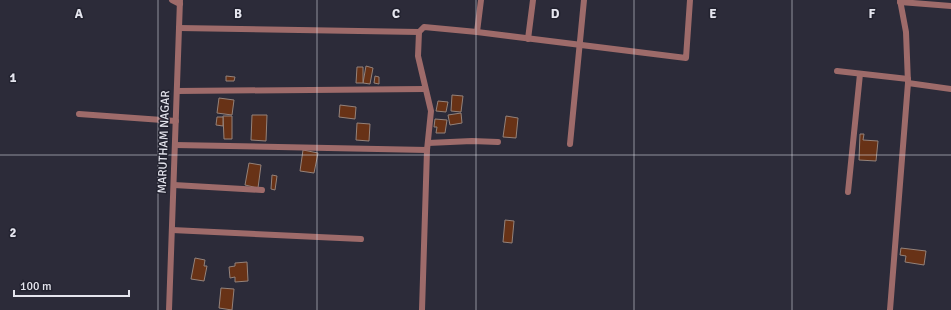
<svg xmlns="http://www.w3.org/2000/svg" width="951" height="310" font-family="Signika,sans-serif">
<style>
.building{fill:#683216;stroke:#94827a}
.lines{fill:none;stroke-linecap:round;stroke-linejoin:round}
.street{stroke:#9e6b6a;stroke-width:6}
.grid{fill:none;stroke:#e5e5ee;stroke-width:1;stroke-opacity:0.55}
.labels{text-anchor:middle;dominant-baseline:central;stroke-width:3;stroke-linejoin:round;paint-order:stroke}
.street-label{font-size:12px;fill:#e5e5ee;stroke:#22222f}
.grid-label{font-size:13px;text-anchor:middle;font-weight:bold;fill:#e5e5ee;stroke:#22222f;stroke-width:3;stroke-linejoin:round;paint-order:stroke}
</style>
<rect width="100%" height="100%" fill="#2c2b39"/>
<g class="building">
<path d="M 366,66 L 373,68 L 370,84 L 363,83 Z"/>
<path d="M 357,67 L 363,67 L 363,83 L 356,83 Z"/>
<path d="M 226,76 L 235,77 L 234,81 L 226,81 Z"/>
<path d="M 375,76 L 379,77 L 379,84 L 374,83 Z"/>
<path d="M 452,95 L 463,96 L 461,112 L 451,111 Z"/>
<path d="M 219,98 L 234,100 L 232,115 L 217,113 Z"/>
<path d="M 438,101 L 448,102 L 446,112 L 436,111 Z"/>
<path d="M 340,105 L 356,107 L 355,119 L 339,117 Z"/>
<path d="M 461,113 L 462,123 L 450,125 L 448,115 Z"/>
<path d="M 252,115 L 267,115 L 266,141 L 251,140 Z"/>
<path d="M 223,116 L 232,116 L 232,139 L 224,139 Z"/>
<path d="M 506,116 L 518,118 L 516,138 L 503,137 Z"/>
<path d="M 217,117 L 223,117 L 223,126 L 216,125 Z"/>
<path d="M 435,119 L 447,120 L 445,133 L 436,133 L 437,127 L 434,127 Z"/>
<path d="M 357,123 L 370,124 L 369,141 L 356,140 Z"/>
<path d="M 860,134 L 864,134 L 863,140 L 878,141 L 876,161 L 859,160 Z"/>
<path d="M 303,150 L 318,153 L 314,173 L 300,171 Z"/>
<path d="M 249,163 L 261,165 L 258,188 L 245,185 Z"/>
<path d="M 272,175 L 277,176 L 275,190 L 271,189 Z"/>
<path d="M 505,220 L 514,221 L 512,243 L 503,242 Z"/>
<path d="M 901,248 L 926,251 L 924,265 L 905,262 L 906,256 L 900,255 Z"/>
<path d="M 195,258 L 205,260 L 204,266 L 207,266 L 204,281 L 191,279 Z"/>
<path d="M 247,262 L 248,281 L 235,282 L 235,277 L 230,278 L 229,267 L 235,266 L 235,263 Z"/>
<path d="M 221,288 L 234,289 L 232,310 L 219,308 Z"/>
</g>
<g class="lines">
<g class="street">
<path d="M 172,0 L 180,4"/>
<path d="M 900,2 L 951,6"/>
<path d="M 179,28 L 419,32"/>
<path d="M 477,32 L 686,58 L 690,0"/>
<path d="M 528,39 L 533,0"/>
<path d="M 837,71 L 908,79"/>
<path d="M 908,83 L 951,89"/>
<path d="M 177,91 L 425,89"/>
<path d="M 79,114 L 176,121"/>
<path d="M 428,143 L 472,141 L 498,142"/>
<path d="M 570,144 L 584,0"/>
<path d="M 175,145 L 427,150 L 431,111 L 418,56 L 419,32 L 424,27 L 477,32 L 481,0"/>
<path d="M 174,185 L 262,190"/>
<path d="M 848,192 L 860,74"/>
<path d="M 172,230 L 361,239"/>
<path d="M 169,310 L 180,0"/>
<path d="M 422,310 L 427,150"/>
<path d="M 890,310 L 908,83 L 906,32 L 900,0"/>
</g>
</g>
<path class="grid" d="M 158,0 L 158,310M 317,0 L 317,310M 476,0 L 476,310M 634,0 L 634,310M 792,0 L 792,310M 0,155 L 951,155"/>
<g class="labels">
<g class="street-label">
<text transform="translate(164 142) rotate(-88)">MARUTHAM NAGAR</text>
</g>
</g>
<g class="grid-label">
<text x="79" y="18">A</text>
<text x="238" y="18">B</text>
<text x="396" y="18">C</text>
<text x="555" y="18">D</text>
<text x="713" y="18">E</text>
<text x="872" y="18">F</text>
<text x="13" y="82">1</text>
<text x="13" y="237">2</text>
</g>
<path d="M14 290v6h115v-6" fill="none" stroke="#e5e5ee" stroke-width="2"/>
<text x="20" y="290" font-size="12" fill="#e5e5ee" stroke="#22222f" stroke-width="3" paint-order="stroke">100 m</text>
</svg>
